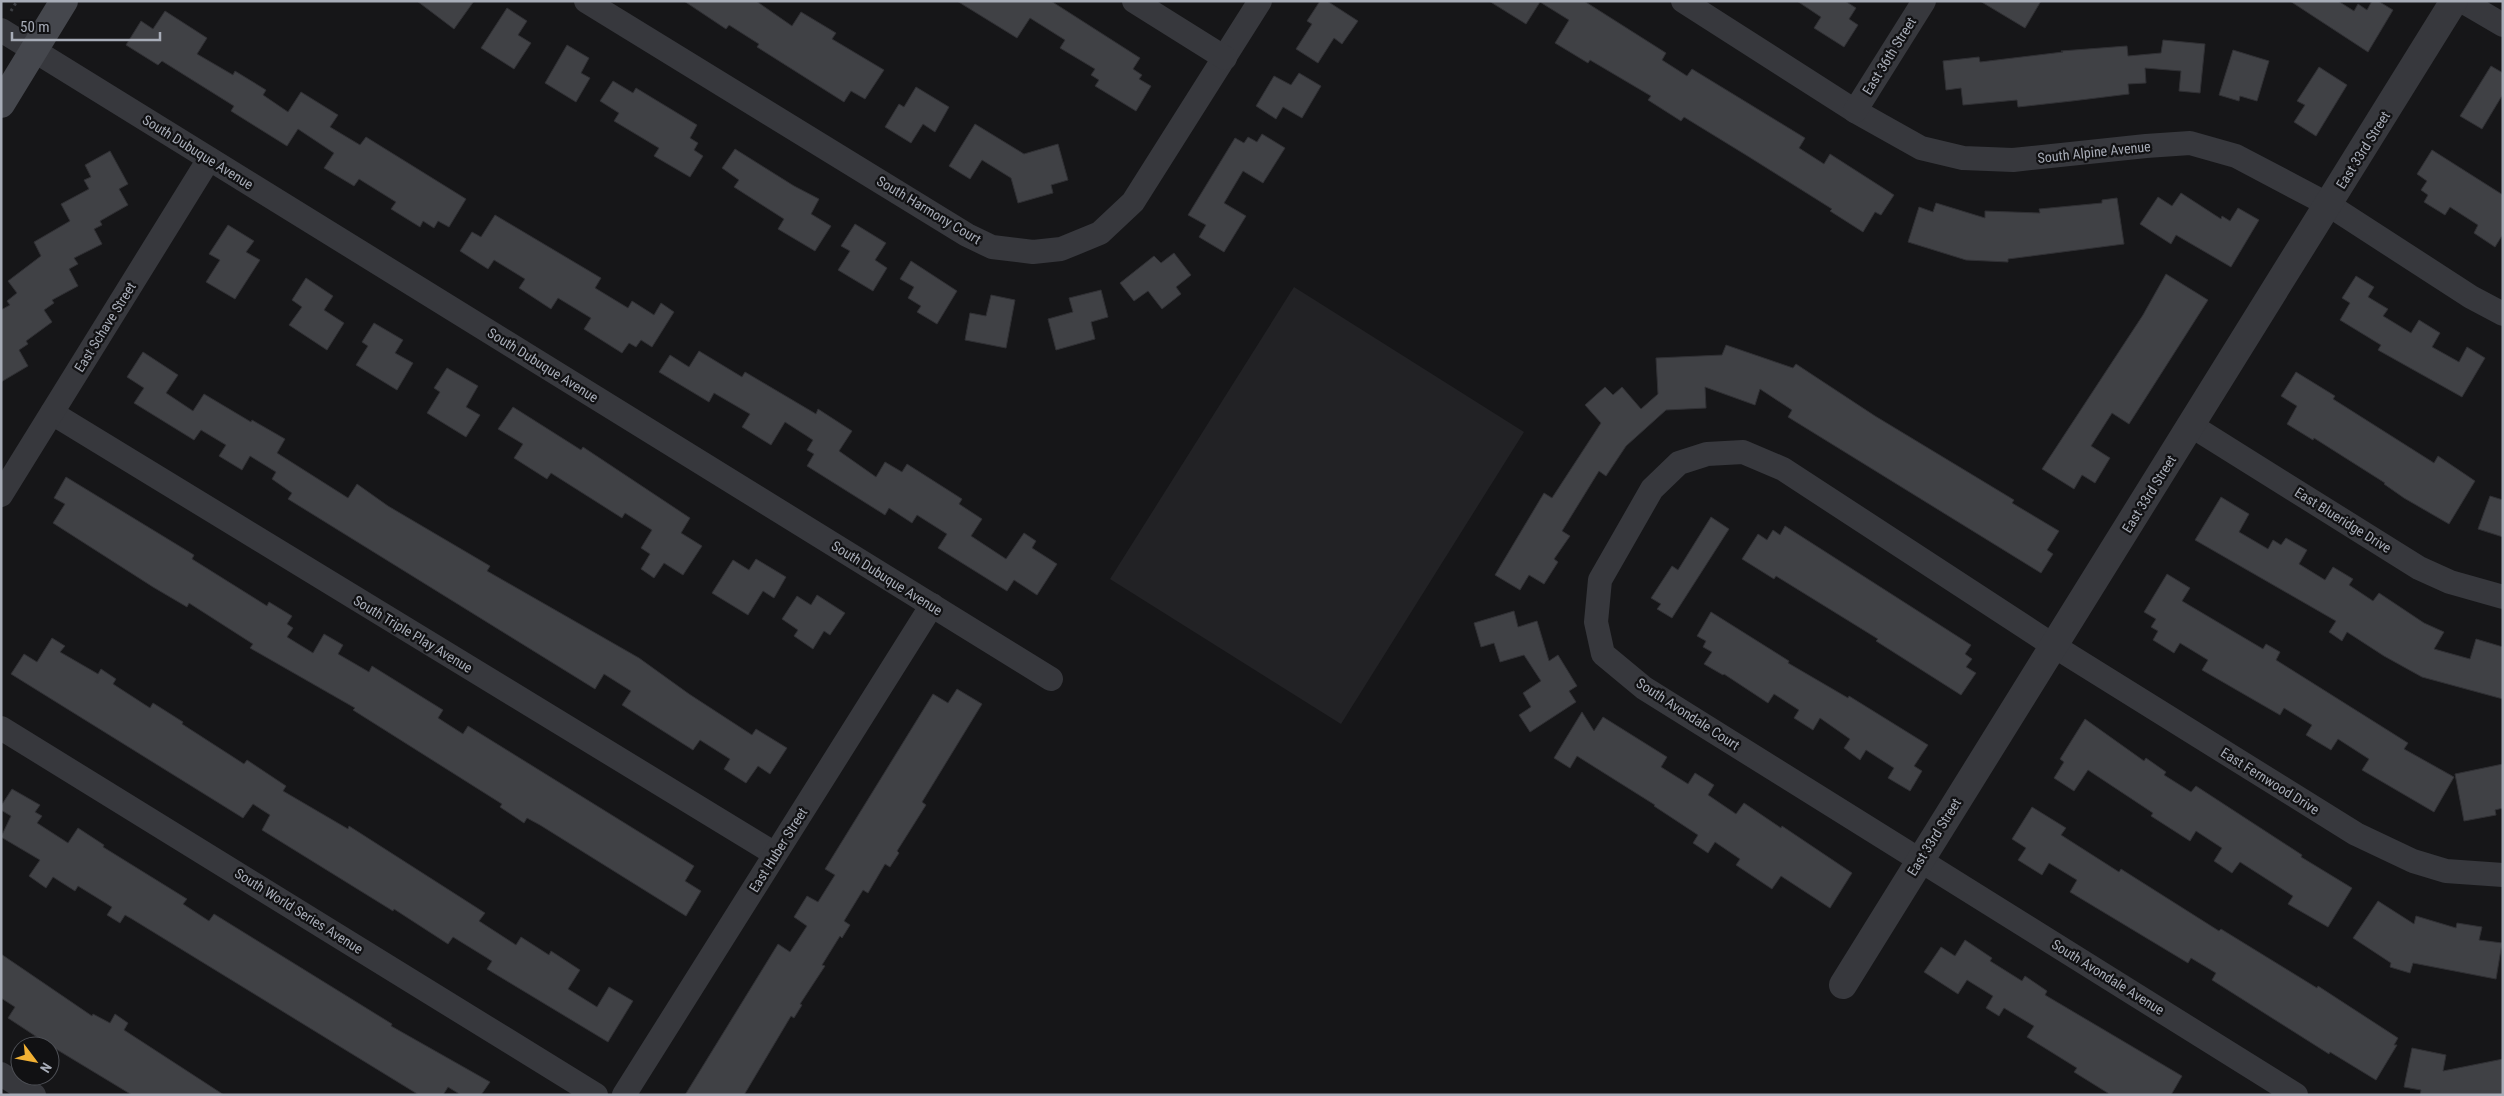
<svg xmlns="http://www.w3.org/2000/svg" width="2504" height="1096" font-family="'Roboto Condensed',sans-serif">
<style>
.built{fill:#222225}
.building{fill:#404145;stroke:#303034}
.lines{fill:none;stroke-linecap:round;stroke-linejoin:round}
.path{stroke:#3d3f44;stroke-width:3;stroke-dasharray:2.5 4;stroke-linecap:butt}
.minor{stroke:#37383d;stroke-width:24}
.tertiary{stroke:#37383d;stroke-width:28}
.secondary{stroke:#45474d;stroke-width:28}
.labels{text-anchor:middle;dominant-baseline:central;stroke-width:4.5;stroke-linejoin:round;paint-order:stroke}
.street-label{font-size:14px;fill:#a8adb8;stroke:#111113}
</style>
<rect width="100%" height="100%" fill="#161618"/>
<path class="built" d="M 1294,287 L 1524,432 L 1341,724 L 1110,579 Z"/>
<g class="building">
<path d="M 417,1 L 474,1 L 454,29 Z"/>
<path d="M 684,1 L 756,1 L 792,26 L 801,12 L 836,33 L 832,39 L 884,70 L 865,99 L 851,91 L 844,102 L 757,47 L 759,44 L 729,25 L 726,29 Z"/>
<path d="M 957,1 L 1051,1 L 1140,58 L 1133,69 L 1142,75 L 1139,79 L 1151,86 L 1136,111 L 1095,86 L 1099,80 L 1091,75 L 1095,69 L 1060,48 L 1065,40 L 1030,18 L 1017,38 Z"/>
<path d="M 1320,1 L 1327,1 L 1358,21 L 1342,44 L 1334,38 L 1318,63 L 1296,49 L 1312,24 L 1307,21 Z"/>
<path d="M 1489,1 L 1584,1 L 1666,53 L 1662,60 L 1687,76 L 1692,69 L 1805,138 L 1799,148 L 1824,164 L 1830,154 L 1894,195 L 1881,215 L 1875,212 L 1863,232 L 1830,211 L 1832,209 L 1746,155 L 1684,117 L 1681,121 L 1648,100 L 1651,96 L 1590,60 L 1588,63 L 1555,43 L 1569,20 L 1540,2 L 1526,24 Z"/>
<path d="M 1797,1 L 1845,1 L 1856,8 L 1849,19 L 1858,25 L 1844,47 L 1814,28 L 1821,17 Z"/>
<path d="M 1980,1 L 2041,1 L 2025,28 Z"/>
<path d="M 2290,1 L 2338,1 L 2354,11 L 2358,4 L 2367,10 L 2372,1 L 2378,1 L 2393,10 L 2368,52 Z"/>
<path d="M 507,8 L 527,21 L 518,35 L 531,43 L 514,69 L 481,48 Z"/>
<path d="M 165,11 L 207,38 L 197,54 L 233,75 L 235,71 L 266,90 L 263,95 L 288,112 L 301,92 L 338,115 L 330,127 L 360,145 L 366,137 L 466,199 L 449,227 L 438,221 L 434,228 L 423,221 L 420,227 L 391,209 L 396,202 L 359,179 L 354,186 L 324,168 L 334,153 L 298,129 L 287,146 L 231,111 L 234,106 L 162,61 L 158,65 L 126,45 L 141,21 L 153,29 Z"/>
<path d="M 2163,40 L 2205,44 L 2200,93 L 2179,91 L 2181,71 L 2145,68 L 2146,83 L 2128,84 L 2129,94 L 2072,101 L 2018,107 L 2017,100 L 1963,105 L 1961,88 L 1946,90 L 1943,61 L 1979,57 L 1980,62 L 2063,52 L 2061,51 L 2127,46 L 2128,56 L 2161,53 Z"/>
<path d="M 567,45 L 589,58 L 581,73 L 590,78 L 576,102 L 545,83 Z"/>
<path d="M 2233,50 L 2269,61 L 2257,101 L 2240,96 L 2239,101 L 2219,95 Z"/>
<path d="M 2491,66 L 2503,73 L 2503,94 L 2482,129 L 2460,116 Z"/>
<path d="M 2319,67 L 2347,85 L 2316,136 L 2294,122 L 2305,105 L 2297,101 Z"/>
<path d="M 1299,73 L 1321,86 L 1302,118 L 1283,107 L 1276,119 L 1256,106 L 1274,76 L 1291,85 Z"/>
<path d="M 613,81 L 633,93 L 636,88 L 697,125 L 690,138 L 698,143 L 694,150 L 703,156 L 690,177 L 654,156 L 659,148 L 614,121 L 619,113 L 600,101 Z"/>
<path d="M 916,87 L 949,107 L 935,132 L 923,124 L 911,143 L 885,127 L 899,104 L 904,107 Z"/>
<path d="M 975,124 L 1024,154 L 1058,144 L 1068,180 L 1051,185 L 1053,193 L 1018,203 L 1011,178 L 982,160 L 970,179 L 949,166 Z"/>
<path d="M 1262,134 L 1285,148 L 1263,183 L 1243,171 L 1224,203 L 1246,216 L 1224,252 L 1199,237 L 1206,225 L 1188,215 L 1235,138 L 1244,143 L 1248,137 L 1257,142 Z"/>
<path d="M 735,149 L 794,186 L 819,199 L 811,214 L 831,226 L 815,251 L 778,229 L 784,219 L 734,187 L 739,180 L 722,168 Z"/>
<path d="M 2432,150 L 2503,195 L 2503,234 L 2495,247 L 2474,233 L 2478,225 L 2450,207 L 2445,215 L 2424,202 L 2428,195 L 2421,190 L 2427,181 L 2417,174 Z"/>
<path d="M 110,151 L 128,184 L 119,189 L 128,205 L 100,221 L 102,225 L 94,229 L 102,244 L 74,258 L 78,264 L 69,269 L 78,286 L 52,300 L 54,303 L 44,310 L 52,322 L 26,341 L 28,344 L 19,350 L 28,366 L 1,382 L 1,310 L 10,305 L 7,301 L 17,293 L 8,281 L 41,256 L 34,242 L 70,221 L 61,204 L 89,189 L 84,180 L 91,177 L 85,165 Z"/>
<path d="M 2181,193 L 2221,219 L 2222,216 L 2230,221 L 2238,208 L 2259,220 L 2231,267 L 2176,235 L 2171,244 L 2140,224 L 2158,197 L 2172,206 Z"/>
<path d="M 2117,198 L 2124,244 L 2008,259 L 2008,262 L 1966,260 L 1908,242 L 1919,207 L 1933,212 L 1936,203 L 1985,218 L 1985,211 L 2040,213 L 2039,209 L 2102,203 L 2102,200 Z"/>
<path d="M 495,215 L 601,278 L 595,288 L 628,308 L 632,301 L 654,315 L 661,303 L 674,312 L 652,347 L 641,340 L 636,347 L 629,343 L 622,353 L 584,329 L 591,318 L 558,298 L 551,309 L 519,288 L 525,279 L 494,260 L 488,269 L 460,251 L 472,232 L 481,237 Z"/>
<path d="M 855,224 L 886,243 L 875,260 L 887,268 L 873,291 L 838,270 L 850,251 L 841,246 Z"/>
<path d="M 228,225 L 254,241 L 246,252 L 260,260 L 235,299 L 206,282 L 220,260 L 209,254 Z"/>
<path d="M 1174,253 L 1191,275 L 1176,287 L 1181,294 L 1162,309 L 1148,291 L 1134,301 L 1120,283 L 1154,256 L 1161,263 Z"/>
<path d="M 911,261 L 957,291 L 937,324 L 917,312 L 921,306 L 908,298 L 914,287 L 900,279 Z"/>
<path d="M 2166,274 L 2208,300 L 2129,424 L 2112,413 L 2091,446 L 2110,458 L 2095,483 L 2082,475 L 2074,489 L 2042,469 L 2143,315 Z"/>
<path d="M 2356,276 L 2374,287 L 2368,297 L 2388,309 L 2383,316 L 2411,333 L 2419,320 L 2440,333 L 2432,347 L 2459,362 L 2467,347 L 2485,358 L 2462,397 L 2378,350 L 2381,345 L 2340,320 L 2350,303 L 2342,298 Z"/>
<path d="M 306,278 L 333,296 L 324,310 L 344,323 L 327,350 L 289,325 L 302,307 L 292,300 Z"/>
<path d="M 1101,290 L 1108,317 L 1091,322 L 1095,339 L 1056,350 L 1048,319 L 1073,312 L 1069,298 Z"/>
<path d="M 991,295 L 1015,300 L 1006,348 L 965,340 L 970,313 L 986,316 Z"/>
<path d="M 374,323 L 403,340 L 395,353 L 413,363 L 397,390 L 356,365 L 368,346 L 362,342 Z"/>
<path d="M 1726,345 L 1793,368 L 1796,364 L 1875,416 L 2014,500 L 2012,503 L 2059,531 L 2047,550 L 2053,554 L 2041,573 L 1788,417 L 1792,410 L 1760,389 L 1755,405 L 1705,387 L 1706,408 L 1666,410 L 1626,446 L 1606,476 L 1599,471 L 1562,531 L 1570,536 L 1554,559 L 1558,562 L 1544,584 L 1529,575 L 1520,590 L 1495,575 L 1544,493 L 1552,498 L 1601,423 L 1585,405 L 1605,387 L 1613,395 L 1622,387 L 1641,409 L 1658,394 L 1656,358 L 1722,355 Z"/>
<path d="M 699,351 L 742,377 L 745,372 L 816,414 L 818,409 L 852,431 L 839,451 L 876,477 L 885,462 L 902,472 L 907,464 L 962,499 L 959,504 L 982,519 L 971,536 L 1006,559 L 1024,533 L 1036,541 L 1032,548 L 1057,564 L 1037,595 L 1014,580 L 1007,591 L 938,548 L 947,534 L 917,515 L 912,523 L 889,508 L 885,515 L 807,466 L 814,454 L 807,450 L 813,440 L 785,422 L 771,445 L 742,427 L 750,414 L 714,393 L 709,402 L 659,372 L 670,355 L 689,367 Z"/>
<path d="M 143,352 L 178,375 L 166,393 L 193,411 L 204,394 L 251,422 L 252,420 L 285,439 L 277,453 L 348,498 L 357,484 L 388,506 L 490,566 L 487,571 L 639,658 L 689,694 L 752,735 L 756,729 L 787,748 L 770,774 L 758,766 L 746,783 L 724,769 L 730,759 L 700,740 L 693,750 L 622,705 L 631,691 L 604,674 L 595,689 L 288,499 L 292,493 L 272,479 L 276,472 L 250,456 L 242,470 L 219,456 L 226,445 L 201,430 L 194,440 L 134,403 L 144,388 L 127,377 Z"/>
<path d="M 447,368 L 478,386 L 466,407 L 480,415 L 466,437 L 427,413 L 440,392 L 434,388 Z"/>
<path d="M 2296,372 L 2335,396 L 2333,399 L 2434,463 L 2438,456 L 2475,481 L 2449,524 L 2404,498 L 2384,484 L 2385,483 L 2314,438 L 2313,440 L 2287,424 L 2297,406 L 2281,396 Z"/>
<path d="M 513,407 L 581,450 L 583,447 L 690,518 L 681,533 L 702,546 L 683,575 L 664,563 L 654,578 L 641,569 L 650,554 L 641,548 L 652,530 L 625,513 L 622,518 L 551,473 L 547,479 L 514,458 L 523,444 L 498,429 Z"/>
<path d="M 66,477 L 194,555 L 192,559 L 267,606 L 269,602 L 292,616 L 287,624 L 293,628 L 287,637 L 313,653 L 324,634 L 343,645 L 338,654 L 369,672 L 372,666 L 443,710 L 438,718 L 463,734 L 468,726 L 694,866 L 685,881 L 701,891 L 686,916 L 540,825 L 527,818 L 524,823 L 500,807 L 502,804 L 353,710 L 355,708 L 250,648 L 253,644 L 189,603 L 187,607 L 153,587 L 53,523 L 65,504 L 54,498 Z"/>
<path d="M 2490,496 L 2503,500 L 2503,537 L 2478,529 Z"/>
<path d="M 2221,497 L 2249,514 L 2239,532 L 2268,549 L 2273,540 L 2281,545 L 2286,538 L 2307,550 L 2299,564 L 2325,580 L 2333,567 L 2353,579 L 2349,585 L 2373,601 L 2379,593 L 2424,623 L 2444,632 L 2434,649 L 2470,659 L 2476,639 L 2503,647 L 2503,699 L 2422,677 L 2384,656 L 2347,632 L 2342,641 L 2329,632 L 2336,621 L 2195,540 Z"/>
<path d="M 1711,517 L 1729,529 L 1672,618 L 1657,609 L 1661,604 L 1651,598 L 1672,566 L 1678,570 Z"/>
<path d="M 1785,526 L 1971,645 L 1965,654 L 1972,659 L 1966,667 L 1976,673 L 1961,695 L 1876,641 L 1878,639 L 1776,576 L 1774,579 L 1742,559 L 1758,534 L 1767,540 L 1773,530 L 1780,535 Z"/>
<path d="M 756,559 L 786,577 L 774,598 L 763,591 L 748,615 L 712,593 L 733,560 L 749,570 Z"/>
<path d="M 2167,574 L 2190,588 L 2182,601 L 2263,649 L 2266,644 L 2280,652 L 2276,660 L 2408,743 L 2404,749 L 2454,777 L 2434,812 L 2362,770 L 2369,759 L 2338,739 L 2331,750 L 2306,735 L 2312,725 L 2284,708 L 2280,715 L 2202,670 L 2208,660 L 2180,643 L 2174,653 L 2153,640 L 2158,631 L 2151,627 L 2156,619 L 2144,612 Z"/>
<path d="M 817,595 L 845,613 L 830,635 L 824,631 L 813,649 L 794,636 L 798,630 L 782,619 L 797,596 L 811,605 Z"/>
<path d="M 1514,611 L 1518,627 L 1537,621 L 1549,661 L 1558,655 L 1577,686 L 1569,691 L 1576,702 L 1530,732 L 1519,715 L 1531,707 L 1523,693 L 1541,681 L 1524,655 L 1500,662 L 1494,643 L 1481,647 L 1474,623 Z"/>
<path d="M 1711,612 L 1789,661 L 1788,663 L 1848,698 L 1849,696 L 1928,745 L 1914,766 L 1922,771 L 1910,791 L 1888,778 L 1894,768 L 1866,750 L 1860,760 L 1844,748 L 1850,739 L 1820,718 L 1813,730 L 1794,718 L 1799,710 L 1774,694 L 1768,703 L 1724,674 L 1723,675 L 1704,664 L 1712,652 L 1703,647 L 1706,641 L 1697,636 Z"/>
<path d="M 52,638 L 65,646 L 60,652 L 98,674 L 101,669 L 116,679 L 113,684 L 150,708 L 153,703 L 183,722 L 182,724 L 244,764 L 247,760 L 286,786 L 283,791 L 348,829 L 349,826 L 485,913 L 479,921 L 516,945 L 521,937 L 549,955 L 551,951 L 580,970 L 568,989 L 597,1007 L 609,987 L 633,1001 L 608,1042 L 487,969 L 492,961 L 453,937 L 448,944 L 394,909 L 393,911 L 262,830 L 270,815 L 253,804 L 243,818 L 11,674 L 24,654 L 37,662 Z"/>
<path d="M 957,689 L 982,704 L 922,802 L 926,805 L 897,851 L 899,853 L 890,867 L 885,864 L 868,893 L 863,890 L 844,921 L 850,925 L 842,938 L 840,936 L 822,965 L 825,966 L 800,1004 L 802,1005 L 794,1018 L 791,1016 L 744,1095 L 685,1095 L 778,944 L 790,952 L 807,926 L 794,917 L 807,896 L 818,902 L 835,875 L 825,869 L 933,694 L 948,703 Z"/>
<path d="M 1582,712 L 1594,731 L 1603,717 L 1667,757 L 1661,767 L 1688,784 L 1695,773 L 1714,785 L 1708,795 L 1736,814 L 1744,803 L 1781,828 L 1782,826 L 1852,873 L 1830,908 L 1781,876 L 1772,889 L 1736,865 L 1740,859 L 1715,842 L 1708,853 L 1693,843 L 1698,835 L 1654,806 L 1655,805 L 1577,756 L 1570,768 L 1554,758 Z"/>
<path d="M 2085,719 L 2144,761 L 2146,758 L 2166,772 L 2164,775 L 2191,792 L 2196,786 L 2302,855 L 2301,857 L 2352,888 L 2328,927 L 2288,904 L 2293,896 L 2240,862 L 2232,873 L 2214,861 L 2222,848 L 2196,831 L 2190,841 L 2151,816 L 2153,813 L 2088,770 L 2074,791 L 2054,778 L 2064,762 L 2060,759 Z"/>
<path d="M 2503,764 L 2503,808 L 2495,810 L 2496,815 L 2464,821 L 2455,774 Z"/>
<path d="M 12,789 L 40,805 L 35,812 L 42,816 L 37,823 L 68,843 L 78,828 L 104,845 L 103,847 L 187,899 L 183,904 L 209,921 L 214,914 L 392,1024 L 391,1026 L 490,1082 L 481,1095 L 461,1095 L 448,1087 L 443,1095 L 419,1095 L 132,919 L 125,915 L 120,923 L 107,915 L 112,907 L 78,886 L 75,891 L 53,877 L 46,888 L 29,876 L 40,860 L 1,837 L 11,816 L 1,810 L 1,806 Z"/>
<path d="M 2032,807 L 2066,828 L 2061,835 L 2119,872 L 2121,869 L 2219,931 L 2221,929 L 2317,988 L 2318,986 L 2398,1038 L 2394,1045 L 2397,1045 L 2376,1080 L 2330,1052 L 2329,1054 L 2212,980 L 2216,973 L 2191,958 L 2188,963 L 2070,892 L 2077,880 L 2049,863 L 2042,875 L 2018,860 L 2026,848 L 2012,839 Z"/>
<path d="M 2378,901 L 2414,924 L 2416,916 L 2456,928 L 2457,923 L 2482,927 L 2479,940 L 2502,943 L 2496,979 L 2413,963 L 2410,973 L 2390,967 L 2391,963 L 2353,938 Z"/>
<path d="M 1965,940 L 1992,958 L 1990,961 L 2022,981 L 2025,976 L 2047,991 L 2045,995 L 2182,1076 L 2171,1095 L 2111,1095 L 2074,1072 L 2077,1068 L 2027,1037 L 2034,1026 L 2004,1008 L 1999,1016 L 1986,1008 L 1993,996 L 1967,980 L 1958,994 L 1924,972 L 1941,947 L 1955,956 Z"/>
<path d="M 1,954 L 92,1016 L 93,1014 L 110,1023 L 115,1014 L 128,1023 L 124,1030 L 224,1095 L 132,1095 L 46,1043 L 8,1018 L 15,1007 L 1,998 Z"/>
<path d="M 2412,1048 L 2446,1055 L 2443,1071 L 2503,1059 L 2503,1095 L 2420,1095 L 2421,1090 L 2404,1087 Z"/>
</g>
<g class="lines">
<path class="path" d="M 11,11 L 17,1"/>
<g class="minor">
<path d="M 586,1 L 967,235 L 992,247 L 1033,252 L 1061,249 L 1100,233 L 1133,202 L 1260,1"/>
<path d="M 1134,1 L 1225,58"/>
<path d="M 1683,1 L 1855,111 L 1921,148 L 1963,158 L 2013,160 L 2146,146 L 2190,143 L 2236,156 L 2329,205 L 2471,297 L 2503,314"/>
<path d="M 2462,1 L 2503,25"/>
<path d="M 1,30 L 1051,679"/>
<path d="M 1855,111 L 1924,1"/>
<path d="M 52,413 L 775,854"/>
<path d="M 2192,426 L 2419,568 L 2450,582 L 2503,597"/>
<path d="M 1,495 L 209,159"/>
<path d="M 1,728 L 596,1095"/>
<path d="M 1,1074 L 34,1095"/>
<path d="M 624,1095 L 932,605"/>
<path d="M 2296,1095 L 1644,688 L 1603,654 L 1596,622 L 1600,580 L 1652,489 L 1679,463 L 1707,454 L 1743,452 L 1783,469 L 2054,646 L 2356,834 L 2413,861 L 2446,871 L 2503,875"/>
</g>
<path class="tertiary" d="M 1843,985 L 2454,1"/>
<path class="secondary" d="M 1,104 L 64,1"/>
</g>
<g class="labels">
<g class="street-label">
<text transform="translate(1889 56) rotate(-58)">East 36th Street</text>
<text transform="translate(2363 150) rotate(-58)">East 33rd Street</text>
<text transform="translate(198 152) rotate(32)">South Dubuque Avenue</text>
<text transform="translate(2094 152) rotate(-6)">South Alpine Avenue</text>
<text transform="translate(929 210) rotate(31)">South Harmony Court</text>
<text transform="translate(105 327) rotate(-58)">East Schave Street</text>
<text transform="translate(543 365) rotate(32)">South Dubuque Avenue</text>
<text transform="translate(2149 494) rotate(-58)">East 33rd Street</text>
<text transform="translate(2343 520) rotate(32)">East Blueridge Drive</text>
<text transform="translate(887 578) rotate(32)">South Dubuque Avenue</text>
<text transform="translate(413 634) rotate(31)">South Triple Play Avenue</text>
<text transform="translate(1688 714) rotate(33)">South Avondale Court</text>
<text transform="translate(2270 781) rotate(32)">East Fernwood Drive</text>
<text transform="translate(1934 837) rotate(-58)">East 33rd Street</text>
<text transform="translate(778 850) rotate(-58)">East Huber Street</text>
<text transform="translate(299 911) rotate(32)">South World Series Avenue</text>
<text transform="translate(2108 977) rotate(32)">South Avondale Avenue</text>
</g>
</g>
<rect width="2504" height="1096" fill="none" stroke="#a8adb8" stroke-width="5"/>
<g transform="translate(35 1061) rotate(122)"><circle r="24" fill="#111113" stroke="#4d4f55"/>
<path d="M0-4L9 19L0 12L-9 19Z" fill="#f2b134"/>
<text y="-8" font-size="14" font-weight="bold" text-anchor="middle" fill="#a8adb8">N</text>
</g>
<path d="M12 32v8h148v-8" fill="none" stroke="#a8adb8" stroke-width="2.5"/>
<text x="20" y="32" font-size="15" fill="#a8adb8" stroke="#111113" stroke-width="4" paint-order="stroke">50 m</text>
</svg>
